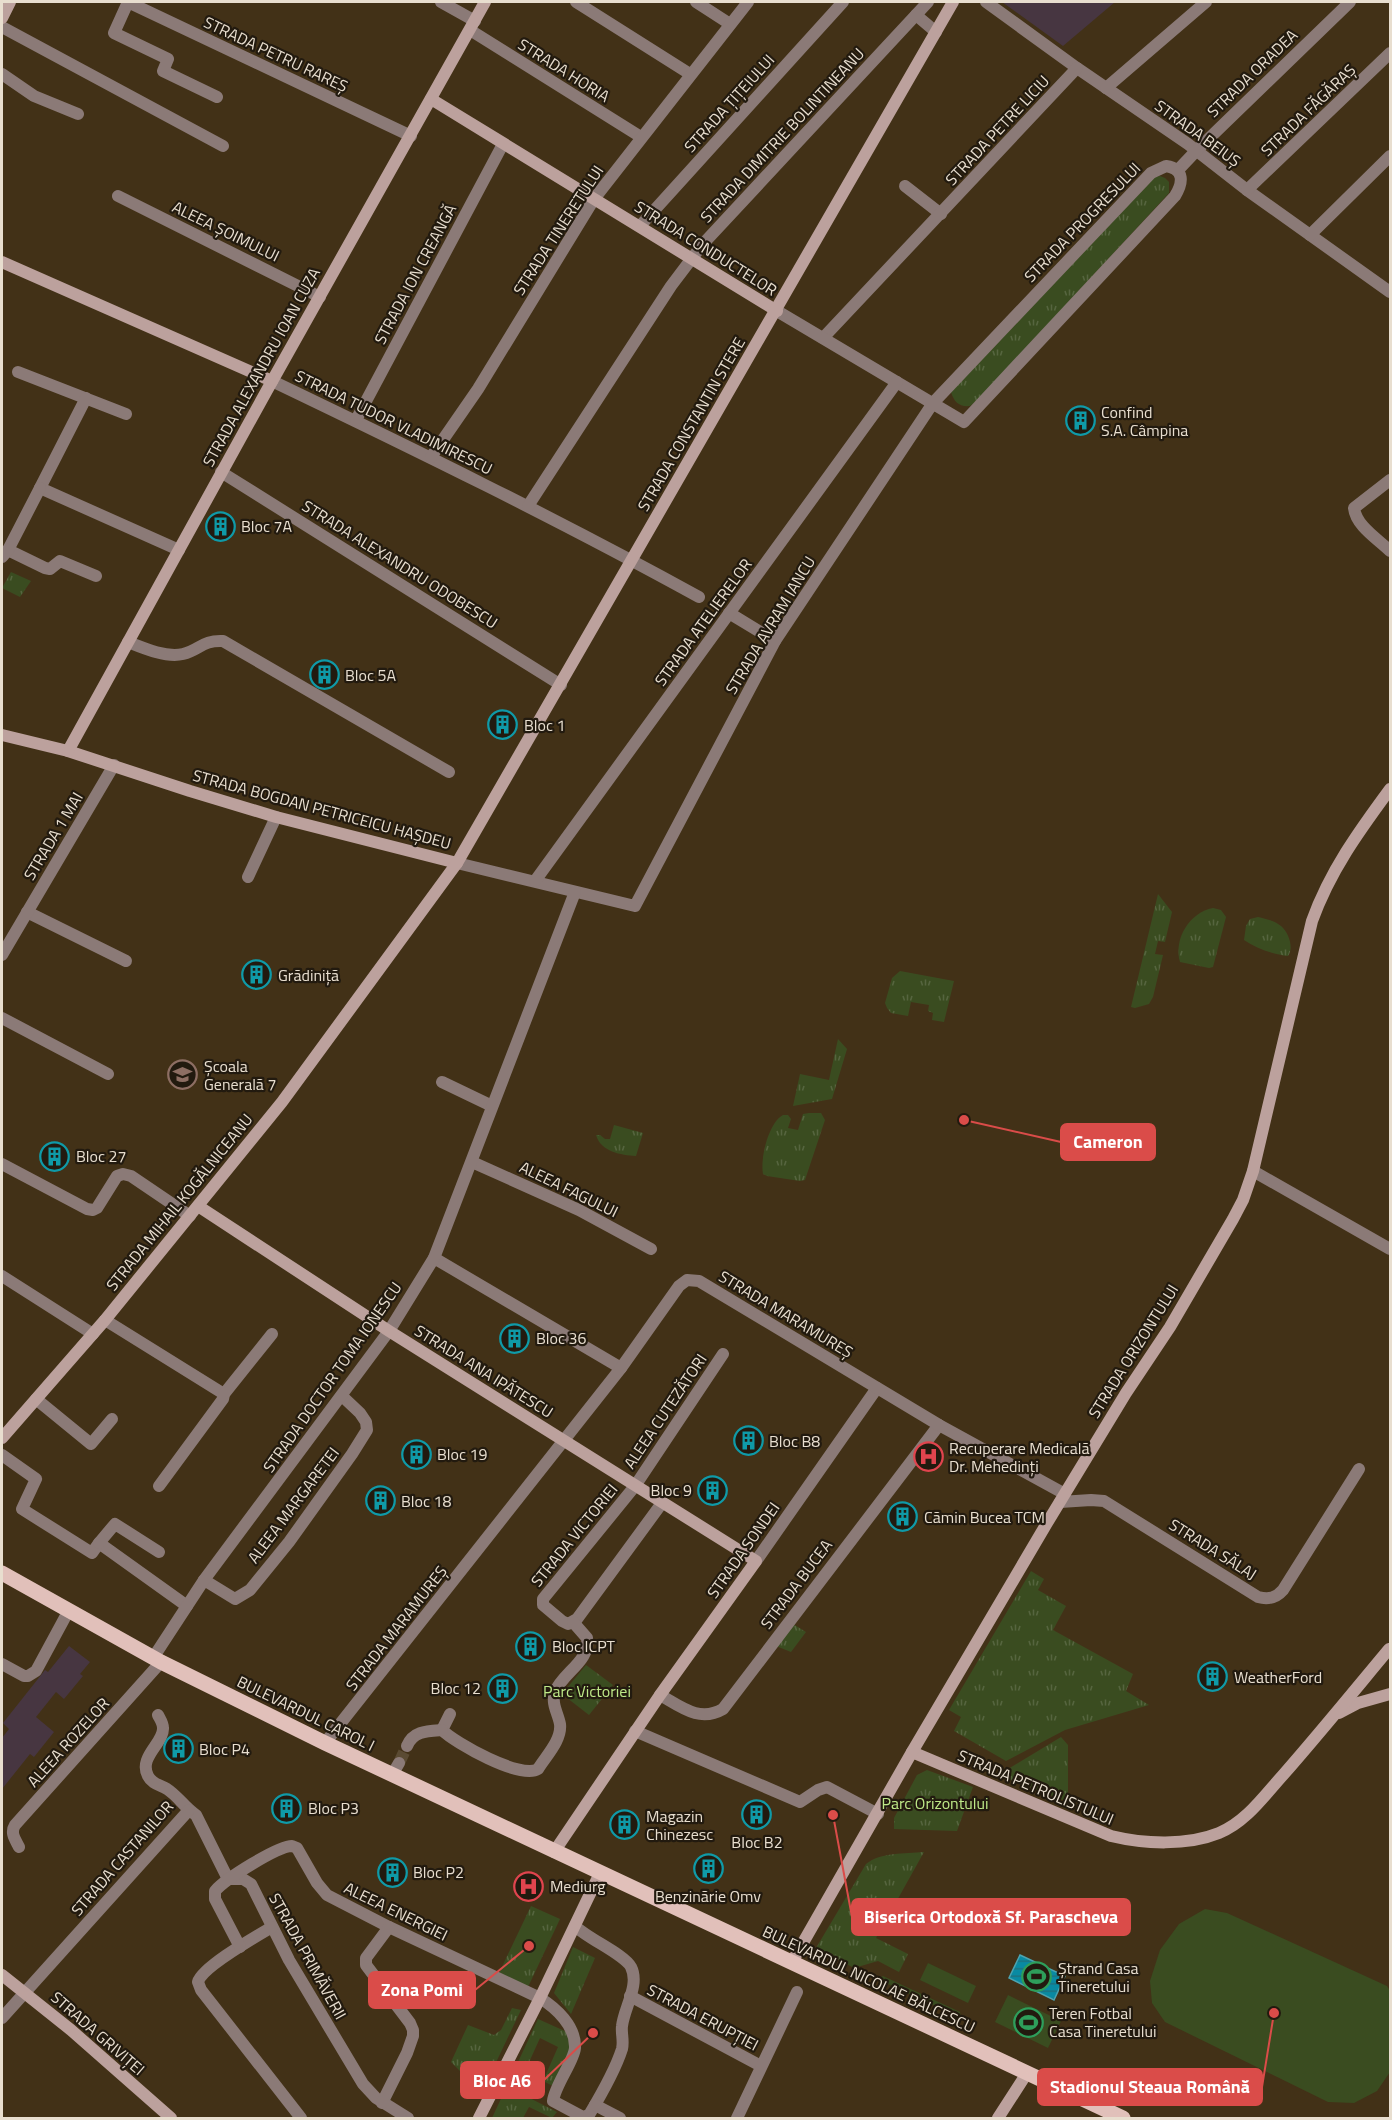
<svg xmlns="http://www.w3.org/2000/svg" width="1392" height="2120" font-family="'Titillium Web',sans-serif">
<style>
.education{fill:#473641}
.grass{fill:url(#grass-tufts)}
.garden{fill:#3a4c20}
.water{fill:url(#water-rules);stroke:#4ca3b0;stroke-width:1.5}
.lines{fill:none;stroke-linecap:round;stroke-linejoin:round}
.street-tunnel{stroke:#5b4b33;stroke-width:12;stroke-dasharray:12 6;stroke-linecap:butt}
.street{stroke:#8b7a77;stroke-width:12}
.secondary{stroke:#bca19d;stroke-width:12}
.primary{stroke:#e1c0ba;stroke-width:15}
.labels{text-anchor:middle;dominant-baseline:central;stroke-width:4.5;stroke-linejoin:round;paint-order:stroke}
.street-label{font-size:16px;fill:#e8decf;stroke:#221a0f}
.poi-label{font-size:16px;fill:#e8decf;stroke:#221a0f;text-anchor:start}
.park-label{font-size:16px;fill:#bee988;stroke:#221a0f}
.leader{fill:none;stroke:#da4c49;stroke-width:2}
.callout-dot{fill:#da4c49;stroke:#221a0f;stroke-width:2}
.callout{fill:#da4c49;stroke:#da4c49;stroke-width:2}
.callout-label{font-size:18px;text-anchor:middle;font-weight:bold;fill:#fff}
</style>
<defs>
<pattern id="grass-tufts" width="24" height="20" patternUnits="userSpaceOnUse" patternTransform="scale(1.5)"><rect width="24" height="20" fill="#3a4c20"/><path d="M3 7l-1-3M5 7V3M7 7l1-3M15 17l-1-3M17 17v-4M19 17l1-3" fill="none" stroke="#56653f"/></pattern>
<pattern id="water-rules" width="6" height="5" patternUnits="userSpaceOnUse" patternTransform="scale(1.5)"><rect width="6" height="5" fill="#098aa2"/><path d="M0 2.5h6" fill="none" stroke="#1e717f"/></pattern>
</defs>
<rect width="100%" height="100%" fill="#423117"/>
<g class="education">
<path d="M 1002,2 L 1115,2 L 1063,46 Z"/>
<path d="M 69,1646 L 90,1662 L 80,1674 L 83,1676 L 64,1699 L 56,1692 L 36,1717 L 54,1732 L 34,1757 L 30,1754 L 2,1789 L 2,1738 L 9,1729 L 3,1723 L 45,1670 L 48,1672 Z"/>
</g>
<g class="grass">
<path d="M 1160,176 L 1165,178 L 1169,182 L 1169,193 L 979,399 L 970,406 C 959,407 954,402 951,392 L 1155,177 Z"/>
<path d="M 11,572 L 31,581 L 20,597 L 2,588 Z"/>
<path d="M 1158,894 L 1172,912 L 1165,942 L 1158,941 L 1155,954 L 1163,955 L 1153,997 L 1149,1004 L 1135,1008 L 1131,1007 Z"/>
<path d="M 1213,908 L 1221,910 L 1226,917 L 1213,967 L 1209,968 L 1180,962 C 1173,939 1190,912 1213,908 Z"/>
<path d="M 1258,917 C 1265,919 1274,920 1281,926 C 1289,933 1294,948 1288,956 C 1273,954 1257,949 1244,940 L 1246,926 L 1250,919 Z"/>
<path d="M 900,971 L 954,981 L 944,1022 L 932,1020 L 933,1013 L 928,1011 L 929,1005 L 911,1002 L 908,1016 L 891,1013 L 887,1008 L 885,1003 L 892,978 Z"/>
<path d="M 838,1039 L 847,1049 L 832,1099 L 793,1106 L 800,1074 L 829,1080 Z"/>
<path d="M 809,1113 L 821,1113 L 825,1120 L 805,1180 L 800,1181 L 767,1176 L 763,1174 C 760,1158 769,1122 783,1115 L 788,1115 L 791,1119 L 788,1128 L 798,1130 L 803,1114 Z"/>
<path d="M 614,1125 L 643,1133 L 636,1156 C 621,1155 601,1152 596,1135 L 600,1135 L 605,1139 L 610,1139 Z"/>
<path d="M 1031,1571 L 1044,1579 L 1038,1590 L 1066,1606 L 1053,1630 L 1133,1674 L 1126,1691 L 1149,1705 L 1065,1730 L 1006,1761 L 954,1731 L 961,1717 L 949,1710 Z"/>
<path d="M 793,1624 L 806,1632 L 791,1652 L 776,1646 Z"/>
<path d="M 586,1665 L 613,1685 L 589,1715 L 562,1694 Z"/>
<path d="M 1061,1737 L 1068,1745 L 1068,1802 L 998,1775 Z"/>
<path d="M 927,1770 L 973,1787 L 957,1831 L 894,1829 L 894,1818 L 917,1775 Z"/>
<path d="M 924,1852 L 876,1938 L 908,1954 L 899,1972 L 878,1961 L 854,1968 L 816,1948 L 866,1864 C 881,1852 905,1854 924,1852 Z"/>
<path d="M 531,1906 L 560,1919 L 528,1987 L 499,1973 Z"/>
<path d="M 573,1947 L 595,1958 L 571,2014 L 554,1993 Z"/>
<path d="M 512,2008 L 521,2010 L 490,2075 L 473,2084 L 451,2062 L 468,2025 L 494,2035 L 501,2030 Z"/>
<path d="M 538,2019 L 567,2032 L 572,2044 L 553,2086 L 543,2081 L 558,2047 L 540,2038 L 516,2091 L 557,2112 L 552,2118 L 529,2107 L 523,2118 L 492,2118 Z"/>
</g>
<g class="garden">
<path d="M 1205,1909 L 1227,1913 L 1387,1986 L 1390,1991 L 1390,2072 L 1377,2091 L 1354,2103 L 1328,2102 L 1165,2022 L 1152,2003 L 1150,1981 L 1160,1950 L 1179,1924 Z"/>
<path d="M 928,1963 L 976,1986 L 968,2003 L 920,1980 Z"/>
<path d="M 883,1976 L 960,2012 L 961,2018 L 877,1979 Z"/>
<path d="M 1008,1995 L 1061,2021 L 1048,2048 L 995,2022 Z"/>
</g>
<path class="water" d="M 1020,1955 L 1065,1976 L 1054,2000 L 1009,1978 Z"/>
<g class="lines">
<path class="street-tunnel" d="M 399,1763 L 407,1746"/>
<g class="street">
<path d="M 441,2 L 475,21"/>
<path d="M 576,2 L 690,74"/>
<path d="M 696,2 L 730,24"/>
<path d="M 986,2 L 1077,68 L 1188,144 L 1247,190 L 1390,292"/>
<path d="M 916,15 L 936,32"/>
<path d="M 2,27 L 223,146"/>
<path d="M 470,30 L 641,137"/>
<path d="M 2,74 L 34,96 L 78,114"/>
<path d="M 1106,88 L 1206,2"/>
<path d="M 217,97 L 163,71 L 168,59 L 114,33 L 128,2 L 411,136"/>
<path d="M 1178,170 L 1196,151 L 1350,2"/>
<path d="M 905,186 L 941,214"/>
<path d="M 1247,190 L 1390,53"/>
<path d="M 118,196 L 320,297"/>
<path d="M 640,226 L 843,2"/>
<path d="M 1310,235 L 1390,156"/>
<path d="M 823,338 L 1077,68"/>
<path d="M 18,372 L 126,414"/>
<path d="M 272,381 C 416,450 559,520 699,597"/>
<path d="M 86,398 L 40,488 L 179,550"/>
<path d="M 356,420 L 503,144"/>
<path d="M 431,457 L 478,389 L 594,199 L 748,2"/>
<path d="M 221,472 L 561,685"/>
<path d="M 1390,480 L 1354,508 C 1356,526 1378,539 1390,551"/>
<path d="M 528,506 L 671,286 L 702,245 L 928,2"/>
<path d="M 8,550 L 45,568 L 50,569 L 60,561 L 96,576"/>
<path d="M 2,557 L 8,550 L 40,488"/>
<path d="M 729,613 L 775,641"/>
<path d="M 128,642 C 143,648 166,658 183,654 C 200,650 202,640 223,641 L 449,772"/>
<path d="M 457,863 L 635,906 L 775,641 L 933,403 L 1151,173 L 1166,166 C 1185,169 1183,183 1175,196 L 964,422 C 902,385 840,348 777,311"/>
<path d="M 248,877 L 276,817"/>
<path d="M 535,881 L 897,382"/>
<path d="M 27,912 L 126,961"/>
<path d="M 2,955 L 114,765"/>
<path d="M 2,1018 L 108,1074"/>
<path d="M 442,1082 L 492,1106"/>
<path d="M 472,1162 L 579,1210 L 651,1249"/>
<path d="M 2,1164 L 87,1209 L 93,1210 L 97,1208 L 117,1176 L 123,1174 L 131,1176 L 190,1216"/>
<path d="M 1253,1171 L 1390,1249"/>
<path d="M 434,1258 L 621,1368"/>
<path d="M 2,1276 L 93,1334"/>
<path d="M 105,1320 L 224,1394"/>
<path d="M 36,1399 L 91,1444 L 112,1419"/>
<path d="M 2,1455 L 36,1479 L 22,1509 L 92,1553 L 99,1543 L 187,1606"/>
<path d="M 159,1486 L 223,1399 L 224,1394 L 272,1334"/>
<path d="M 1060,1502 L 1091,1500 L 1104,1501 L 1258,1597 C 1269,1600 1276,1598 1283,1590 L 1359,1469"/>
<path d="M 662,1503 L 577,1619 L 568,1624 L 562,1621 L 543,1605 L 543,1599 L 635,1486 L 723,1354"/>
<path d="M 99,1543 L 115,1524 L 159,1552"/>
<path d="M 756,1561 L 877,1388"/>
<path d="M 204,1580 L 235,1599 L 250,1590 L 289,1542 L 352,1454 L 367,1430 L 366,1422 L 360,1413 L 342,1396"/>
<path d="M 153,1658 L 204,1580 L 389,1331 L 434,1258 L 575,892"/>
<path d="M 2,1664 L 24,1676 L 28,1676 L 36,1671 L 69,1610"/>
<path d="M 660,1695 C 680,1706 699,1723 723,1709 L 939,1425"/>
<path d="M 450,1714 L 442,1730 C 455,1743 521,1780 538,1769 C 546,1756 562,1740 560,1724 C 558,1713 551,1704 555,1692 C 562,1673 591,1661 587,1638 L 573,1622"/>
<path d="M 158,1715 C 160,1719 163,1723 163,1728 C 164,1743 138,1757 148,1776 C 152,1784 160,1785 167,1789 C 178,1796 185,1808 196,1815 L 228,1879"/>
<path d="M 635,1731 L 800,1802 L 818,1790 L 827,1787 L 878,1814"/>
<path d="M 325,1743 L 621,1368 L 679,1286 L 687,1280 L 699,1281 L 939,1425 L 1065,1494"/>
<path d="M 407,1746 C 413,1731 427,1731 442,1730"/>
<path d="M 392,1775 L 399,1763"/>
<path d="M 19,1847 C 15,1839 10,1833 15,1825 L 161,1662"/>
<path d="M 228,1879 L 243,1879 L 251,1884 L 289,1960 L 363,2084 L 376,2098 L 408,2118"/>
<path d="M 272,1927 C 257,1936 202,1967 198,1982 L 201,1990 L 301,2118"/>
<path d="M 240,1947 L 215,1899 L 215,1891 C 225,1879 278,1846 292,1846 L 297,1848 L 317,1883 L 327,1895 L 389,1927 L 540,1998 C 556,2008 576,2026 575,2048 C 574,2061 555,2085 553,2101 L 583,2117 L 589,2115 C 601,2095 615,2071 622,2049 C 624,2041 621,2033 622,2026 C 624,2008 640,1985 631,1967 C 624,1954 588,1939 575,1926"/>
<path d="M 630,1996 L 761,2066"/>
<path d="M 2,2018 L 189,1810"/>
<path d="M 382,2103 L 407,2053 L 413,2036 L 413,2030 L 410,2023 L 366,1965 L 366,1958 L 389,1927"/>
<path d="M 595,2105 L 620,2118"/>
<path d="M 737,2118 L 797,1992"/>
</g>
<g class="secondary">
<path d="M 2,18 L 10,2"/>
<path d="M 431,99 L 777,311"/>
<path d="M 2,262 L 272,381"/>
<path d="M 2,735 L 68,751 L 190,791 L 276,817 L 457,863"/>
<path d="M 68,751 L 266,392 L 485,2"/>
<path d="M 198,1206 L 389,1331 L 756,1561 L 660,1695 L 554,1852"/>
<path d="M 2,1438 L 105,1320 L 282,1102 L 457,863 L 953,2"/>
<path d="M 1339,1713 L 1358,1703 L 1390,1694"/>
<path d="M 912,1752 L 1111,1836 C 1144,1844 1187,1846 1219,1833 C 1246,1822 1264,1796 1283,1775 C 1319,1734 1354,1691 1389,1649 L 1390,1650"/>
<path d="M 792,1962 L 912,1752 L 1047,1523 L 1126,1393 L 1170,1327 L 1233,1219 L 1243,1200 L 1253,1171 L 1312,921 C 1330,871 1359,831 1390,789"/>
<path d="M 2,1975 L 71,2030 L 171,2118"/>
<path d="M 479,2118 L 540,1998 L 600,1873"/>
<path d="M 998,2118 L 1027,2073"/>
</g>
<path class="primary" d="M 2,1573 L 161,1662 L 325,1743 L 1123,2118"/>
</g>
<defs>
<symbol id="building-ring" viewBox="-11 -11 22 22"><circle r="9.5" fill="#221a0f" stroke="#0f9aa8" stroke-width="1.5"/><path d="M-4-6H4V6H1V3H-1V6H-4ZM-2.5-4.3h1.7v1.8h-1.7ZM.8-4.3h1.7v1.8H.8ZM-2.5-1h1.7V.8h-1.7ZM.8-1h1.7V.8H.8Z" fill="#0f9aa8"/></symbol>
<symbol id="school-ring" viewBox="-11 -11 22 22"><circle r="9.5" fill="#221a0f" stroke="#8d6e63" stroke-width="1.5"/><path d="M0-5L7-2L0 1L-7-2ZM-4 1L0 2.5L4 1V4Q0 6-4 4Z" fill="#8d6e63"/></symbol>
<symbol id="hospital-ring" viewBox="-11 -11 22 22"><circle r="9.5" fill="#221a0f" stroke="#e0444e" stroke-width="1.5"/><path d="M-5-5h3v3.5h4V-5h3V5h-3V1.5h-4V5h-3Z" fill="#e0444e"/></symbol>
<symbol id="stadium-ring" viewBox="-11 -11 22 22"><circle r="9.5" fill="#221a0f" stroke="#2e9e5b" stroke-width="1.5"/><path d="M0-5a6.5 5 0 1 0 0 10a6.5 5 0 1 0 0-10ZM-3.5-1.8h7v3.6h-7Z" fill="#2e9e5b"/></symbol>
</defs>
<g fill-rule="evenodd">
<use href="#building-ring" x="1064" y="404" width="33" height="33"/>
<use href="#building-ring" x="204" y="510" width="33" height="33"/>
<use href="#building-ring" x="308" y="658" width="33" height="33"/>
<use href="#building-ring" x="486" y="708" width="33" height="33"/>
<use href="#building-ring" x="240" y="958" width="33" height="33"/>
<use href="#school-ring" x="166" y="1058" width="33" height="33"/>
<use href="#building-ring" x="38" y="1140" width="33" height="33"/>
<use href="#building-ring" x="498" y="1322" width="33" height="33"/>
<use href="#building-ring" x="732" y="1424" width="33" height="33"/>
<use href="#building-ring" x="400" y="1438" width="33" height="33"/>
<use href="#hospital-ring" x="912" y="1440" width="33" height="33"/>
<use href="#building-ring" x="696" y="1474" width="33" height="33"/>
<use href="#building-ring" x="364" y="1484" width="33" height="33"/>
<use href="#building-ring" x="886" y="1500" width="33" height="33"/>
<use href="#building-ring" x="514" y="1630" width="33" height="33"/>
<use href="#building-ring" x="1196" y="1660" width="33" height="33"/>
<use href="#building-ring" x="486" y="1672" width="33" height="33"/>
<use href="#building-ring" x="162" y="1732" width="33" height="33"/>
<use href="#building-ring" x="270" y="1792" width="33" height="33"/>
<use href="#building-ring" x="740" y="1798" width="33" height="33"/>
<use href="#building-ring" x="608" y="1808" width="33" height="33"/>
<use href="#building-ring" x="692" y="1852" width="33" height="33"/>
<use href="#building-ring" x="376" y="1856" width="33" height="33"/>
<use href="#hospital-ring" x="512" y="1870" width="33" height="33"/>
<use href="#stadium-ring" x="1020" y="1960" width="33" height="33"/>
<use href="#stadium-ring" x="1012" y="2006" width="33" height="33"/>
</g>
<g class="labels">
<g class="street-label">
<text transform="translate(276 54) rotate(25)">STRADA PETRU RAREȘ</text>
<text transform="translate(564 70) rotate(32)">STRADA HORIA</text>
<text transform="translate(1252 73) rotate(-44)">STRADA ORADEA</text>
<text transform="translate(729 103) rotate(-48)">STRADA ȚIȚEIULUI</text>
<text transform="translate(1308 110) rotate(-44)">STRADA FĂGĂRAȘ</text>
<text transform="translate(997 130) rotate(-47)">STRADA PETRE LICIU</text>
<text transform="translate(1198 133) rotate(36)">STRADA BEIUȘ</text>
<text transform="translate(782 135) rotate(-47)">STRADA DIMITRIE BOLINTINEANU</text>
<text transform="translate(1082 222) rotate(-46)">STRADA PROGRESULUI</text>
<text transform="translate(558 230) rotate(-57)">STRADA TINERETULUI</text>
<text transform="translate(226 231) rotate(26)">ALEEA ȘOIMULUI</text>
<text transform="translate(706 248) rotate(32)">STRADA CONDUCTELOR</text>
<text transform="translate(415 274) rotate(-62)">STRADA ION CREANGĂ</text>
<text transform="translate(261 367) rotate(-61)">STRADA ALEXANDRU IOAN CUZA</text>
<text transform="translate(394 422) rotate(26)">STRADA TUDOR VLADIMIRESCU</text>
<text transform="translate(691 424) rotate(-60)">STRADA CONSTANTIN STERE</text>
<text transform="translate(400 564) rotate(32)">STRADA ALEXANDRU ODOBESCU</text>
<text transform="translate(703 622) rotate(-54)">STRADA ATELIERELOR</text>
<text transform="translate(770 625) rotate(-59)">STRADA AVRAM IANCU</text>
<text transform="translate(322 809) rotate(15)">STRADA BOGDAN PETRICEICU HAȘDEU</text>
<text transform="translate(53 836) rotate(-59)">STRADA 1 MAI</text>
<text transform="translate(569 1189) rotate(26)">ALEEA FAGULUI</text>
<text transform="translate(179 1202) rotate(-51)">STRADA MIHAIL KOGĂLNICEANU</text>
<text transform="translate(786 1314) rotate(31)">STRADA MARAMUREȘ</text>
<text transform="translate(1133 1351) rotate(-58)">STRADA ORIZONTULUI</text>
<text transform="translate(484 1371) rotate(32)">STRADA ANA IPĂTESCU</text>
<text transform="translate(332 1377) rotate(-55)">STRADA DOCTOR TOMA IONESCU</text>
<text transform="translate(665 1411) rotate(-56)">ALEEA CUTEZĂTORI</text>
<text transform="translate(293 1505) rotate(-53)">ALEEA MARGARETEI</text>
<text transform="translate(574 1535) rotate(-51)">STRADA VICTORIEI</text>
<text transform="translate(1213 1549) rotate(32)">STRADA SĂLAJ</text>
<text transform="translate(743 1550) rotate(-55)">STRADA SONDEI</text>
<text transform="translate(796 1584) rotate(-53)">STRADA BUCEA</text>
<text transform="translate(396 1628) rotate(-52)">STRADA MARAMUREȘ</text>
<text transform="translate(306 1713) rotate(26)">BULEVARDUL CAROL I</text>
<text transform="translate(68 1742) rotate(-48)">ALEEA ROZELOR</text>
<text transform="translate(1036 1787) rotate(23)">STRADA PETROLISTULUI</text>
<text transform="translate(122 1858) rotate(-49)">STRADA CASTANILOR</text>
<text transform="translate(396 1911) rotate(26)">ALEEA ENERGIEI</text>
<text transform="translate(308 1956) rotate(61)">STRADA PRIMĂVERII</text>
<text transform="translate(869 1979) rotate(25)">BULEVARDUL NICOLAE BĂLCESCU</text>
<text transform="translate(703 2017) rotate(28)">STRADA ERUPȚIEI</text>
<text transform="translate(98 2033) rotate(41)">STRADA GRIVIȚEI</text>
</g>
<g class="poi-label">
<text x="1101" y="412">Confind<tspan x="1101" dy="18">S.A. Câmpina</tspan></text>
<text x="241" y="526">Bloc 7A</text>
<text x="345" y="675">Bloc 5A</text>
<text x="524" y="725">Bloc 1</text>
<text x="278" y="975">Grădiniță</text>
<text x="204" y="1066">Școala<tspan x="204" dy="18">Generală 7</tspan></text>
<text x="76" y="1156">Bloc 27</text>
<text x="536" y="1338">Bloc 36</text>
<text x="769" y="1441">Bloc B8</text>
<text x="949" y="1448">Recuperare Medicală<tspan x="949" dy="18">Dr. Mehedinți</tspan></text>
<text x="437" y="1454">Bloc 19</text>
<text x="692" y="1490" text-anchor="end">Bloc 9</text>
<text x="401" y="1501">Bloc 18</text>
<text x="924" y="1517">Cămin Bucea TCM</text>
<text x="552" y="1646">Bloc ICPT</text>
<text x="1234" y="1677">WeatherFord</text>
<text x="481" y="1688" text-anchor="end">Bloc 12</text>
<text x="199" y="1749">Bloc P4</text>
<text x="308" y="1808">Bloc P3</text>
<text x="646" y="1816">Magazin<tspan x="646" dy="18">Chinezesc</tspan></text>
<text x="757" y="1842" text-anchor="middle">Bloc B2</text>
<text x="413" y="1872">Bloc P2</text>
<text x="550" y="1886">Mediurg</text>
<text x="708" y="1896" text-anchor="middle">Benzinărie Omv</text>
<text x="1058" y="1968">Ștrand Casa<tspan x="1058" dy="18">Tineretului</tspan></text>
<text x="1049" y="2013">Teren Fotbal<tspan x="1049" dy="18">Casa Tineretului</tspan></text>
</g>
<g class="park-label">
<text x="587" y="1691">Parc Victoriei</text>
<text x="935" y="1803">Parc Orizontului</text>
</g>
</g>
<path class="leader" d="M964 1120L1061 1142M833 1815L852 1917M529 1946L475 1990M593 2033L544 2080M1274 2013L1262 2087"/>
<g class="callout-dot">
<circle cx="964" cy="1120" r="6"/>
<circle cx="833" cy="1815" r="6"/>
<circle cx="529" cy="1946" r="6"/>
<circle cx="593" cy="2033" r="6"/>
<circle cx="1274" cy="2013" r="6"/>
</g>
<g class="callout">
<rect x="1061" y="1124" width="94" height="36" rx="6"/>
<rect x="852" y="1899" width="278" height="36" rx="6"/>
<rect x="369" y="1972" width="106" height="36" rx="6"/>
<rect x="461" y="2062" width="83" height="36" rx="6"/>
<rect x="1038" y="2069" width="224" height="36" rx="6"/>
</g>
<g class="callout-label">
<text x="1108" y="1148">Cameron</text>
<text x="991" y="1923">Biserica Ortodoxă Sf. Parascheva</text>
<text x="422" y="1996">Zona Pomi</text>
<text x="502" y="2087">Bloc A6</text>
<text x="1150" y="2093">Stadionul Steaua Română</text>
</g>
<rect width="1392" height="2120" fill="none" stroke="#e8decf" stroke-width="6"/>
</svg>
